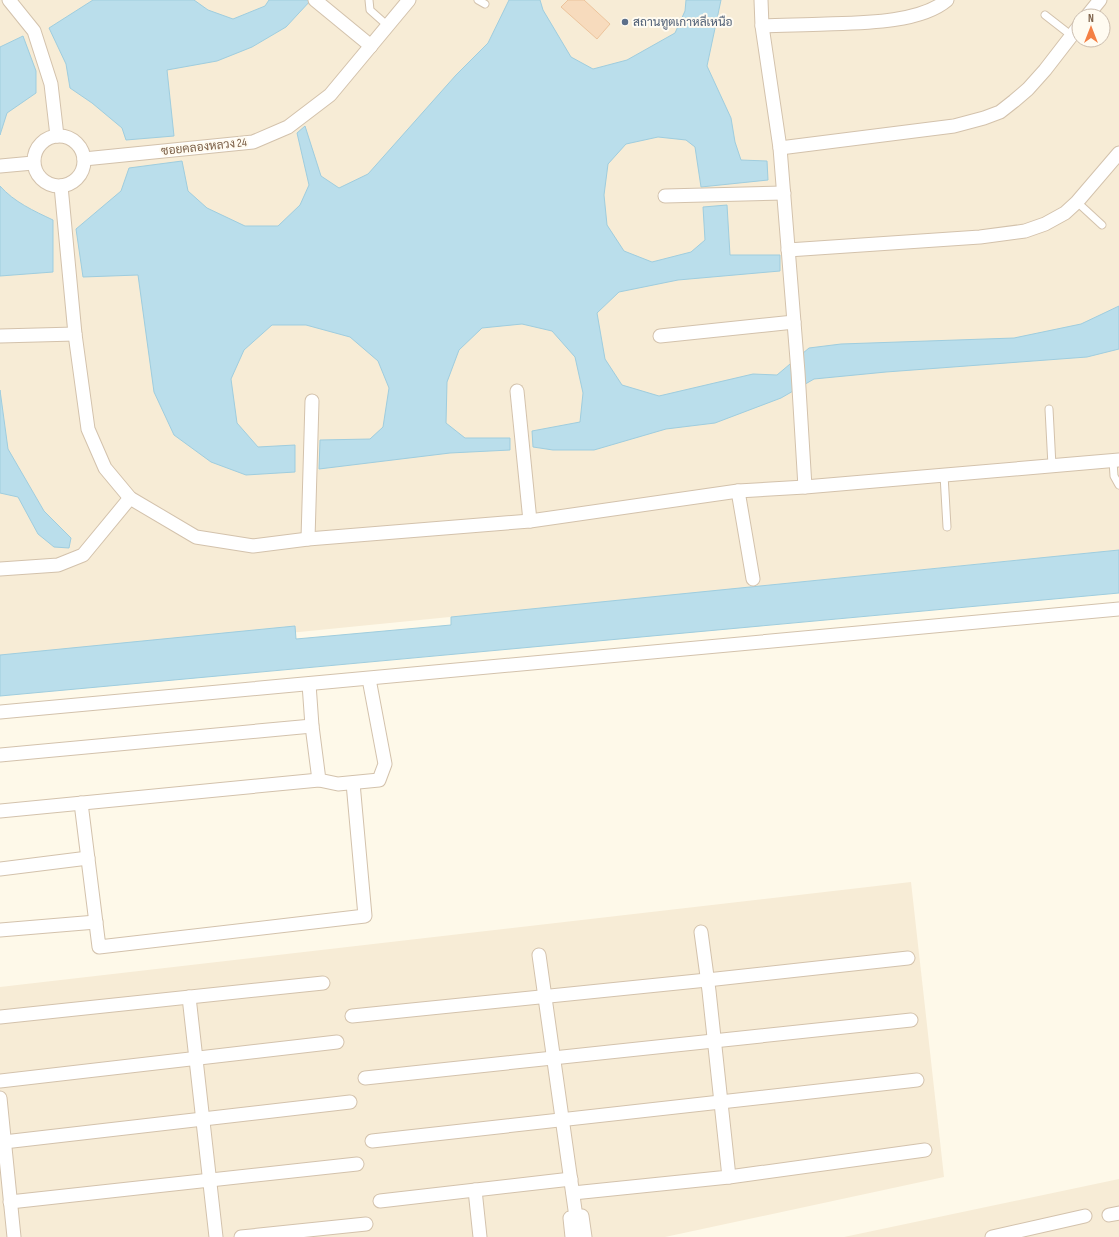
<svg xmlns="http://www.w3.org/2000/svg" width="1119" height="1237" font-family="'Sofia Sans Condensed',Sarabun,sans-serif">
<style>
.residential{fill:#f7ecd6;fill-rule:evenodd}
.water{fill:#badeeb;stroke:#9fcdde}
.building{fill:#f7dbbd;stroke:#ecc49c}
.lines{fill:none;stroke-linecap:round;stroke-linejoin:round}
.lane-casing{stroke:#d3c2ac;stroke-width:9}
.street-casing{stroke:#d3c2ac;stroke-width:15}
.lane{stroke:#fff;stroke-width:7}
.street{stroke:#fff;stroke-width:13}
.service-dot{fill:#5c6f8a;stroke:#fffbf1;stroke-width:1.5}
.labels{text-anchor:middle;dominant-baseline:central;stroke-width:4;stroke-linejoin:round;paint-order:stroke}
.service-label{font-size:12px;fill:#4e5e75;stroke:#fffbf1;text-anchor:start}
.street-label{font-size:12px;fill:#7d6149;stroke:#fffbf1}
</style>
<rect width="100%" height="100%" fill="#fef9e9"/>
<g class="residential">
<path d="M 0,0 L 1119,0 L 1119,550 L 0,662 ZM 1079,16 L 1103,16 L 1103,40 L 1079,40 Z"/>
<path d="M 911,882 L 944,1177 L 665,1237 L 0,1237 L 0,987 Z"/>
<path d="M 1119,1179 L 1119,1237 L 844,1237 Z"/>
</g>
<g class="water">
<path d="M 93,0 L 194,0 L 208,10 L 233,19 L 265,6 L 269,0 L 311,0 L 286,27 L 252,47 L 217,61 L 167,70 L 174,136 L 126,140 L 122,128 L 92,103 L 70,88 L 66,64 L 49,28 Z"/>
<path d="M 509,0 L 540,0 L 543,10 L 571,57 L 593,69 L 627,60 L 675,33 L 685,11 L 686,0 L 721,0 L 707,66 L 731,118 L 735,142 L 741,160 L 767,161 L 768,180 L 701,187 L 695,147 L 686,140 L 658,137 L 626,144 L 608,164 L 604,195 L 607,225 L 624,251 L 652,262 L 691,252 L 705,240 L 703,207 L 727,205 L 730,255 L 780,255 L 780,271 L 678,280 L 619,292 L 597,313 L 605,359 L 622,385 L 659,396 L 753,374 L 777,375 L 809,348 L 841,344 L 1014,338 L 1081,324 L 1119,306 L 1119,349 L 1087,357 L 886,372 L 814,379 L 781,398 L 715,423 L 666,429 L 594,450 L 553,450 L 533,447 L 532,431 L 580,422 L 583,393 L 575,357 L 552,331 L 522,324 L 482,328 L 459,350 L 447,382 L 446,423 L 465,438 L 510,438 L 510,450 L 450,453 L 319,469 L 320,440 L 370,439 L 383,427 L 389,388 L 378,361 L 350,337 L 306,325 L 272,325 L 244,350 L 231,379 L 237,423 L 258,447 L 295,445 L 295,472 L 246,475 L 211,462 L 174,435 L 154,392 L 138,275 L 83,277 L 76,229 L 121,191 L 129,168 L 182,161 L 188,191 L 207,208 L 245,226 L 278,226 L 300,205 L 309,185 L 297,133 L 305,126 L 321,176 L 339,188 L 368,174 L 456,75 L 488,43 Z"/>
<path d="M 23,36 L 36,71 L 36,93 L 7,113 L 0,135 L 0,47 Z"/>
<path d="M 0,186 C 14,202 34,211 53,220 L 53,272 L 0,276 Z"/>
<path d="M 0,390 L 8,449 L 44,511 L 71,538 L 69,548 L 54,547 L 38,534 L 18,497 L 0,493 Z"/>
<path d="M 1119,550 L 1119,593 L 0,696 L 0,655 L 295,626 L 296,639 L 451,625 L 451,617 Z"/>
</g>
<path class="building" d="M 568,0 L 584,0 L 610,24 L 597,39 L 561,7 Z"/>
<g class="lines">
<defs>
<g id="lane">
<path d="M 369,0 L 370,10 L 388,26"/>
<path d="M 478,0 L 485,4"/>
<path d="M 1045,15 L 1072,36"/>
<path d="M 1077,202 L 1102,225"/>
<path d="M 1049,409 L 1052,466"/>
<path d="M 1113,461 L 1114,476 L 1119,485"/>
<path d="M 944,475 L 947,527"/>
</g>
<g id="street">
<path d="M 9,0 L 34,31 L 51,84 L 57,136"/>
<path d="M 315,0 L 371,46"/>
<path d="M 761,0 L 762,26 L 780,148 L 798,372 L 805,487"/>
<path d="M 1087,16 L 1100,0"/>
<path d="M 762,26 C 784,25 805,25 826,24 C 861,23 920,23 947,0"/>
<circle cx="59" cy="161" r="25"/>
<path d="M 780,148 L 954,126 L 984,118 L 1000,112 L 1014,101 L 1028,89 L 1045,70 L 1079,26"/>
<path d="M 84,159 L 253,142 L 288,127 L 330,95 L 409,0"/>
<path d="M 0,166 L 33,163"/>
<path d="M 61,186 L 75,334 L 88,429 L 105,468 L 130,498 L 196,537 L 253,546 L 308,539 L 530,521 L 738,491 L 805,487 L 1119,460"/>
<path d="M 665,196 L 784,193"/>
<path d="M 788,250 L 980,237 L 1025,231 L 1045,224 L 1065,213 L 1077,202 L 1119,153"/>
<path d="M 0,336 L 75,334"/>
<path d="M 660,336 L 794,322"/>
<path d="M 517,391 L 530,521"/>
<path d="M 738,491 L 753,579"/>
<path d="M 308,539 L 312,401"/>
<path d="M 0,569 L 58,565 L 83,555 L 130,498"/>
<path d="M 309,684 L 312,726 L 319,780 L 338,784 L 379,780 L 385,764 L 369,679"/>
<path d="M 0,712 L 1119,609"/>
<path d="M 0,755 L 312,726"/>
<path d="M 81,803 L 99,947 L 365,916 L 353,783"/>
<path d="M 0,811 L 319,780"/>
<path d="M 0,869 L 88,858"/>
<path d="M 0,930 L 96,922"/>
<path d="M 539,955 L 576,1217"/>
<path d="M 189,997 L 216,1237"/>
<path d="M 352,1016 L 707,980 L 908,958"/>
<path d="M 0,1017 L 323,983"/>
<path d="M 365,1078 L 911,1020"/>
<path d="M 0,1081 L 337,1042"/>
<path d="M 0,1098 L 14,1237"/>
<path d="M 372,1141 C 554,1121 736,1099 917,1080"/>
<path d="M 4,1142 L 350,1102"/>
<path d="M 729,1177 L 925,1150"/>
<path d="M 475,1190 L 480,1237"/>
<path d="M 573,1193 L 729,1177 L 709,991 L 701,932"/>
<path d="M 380,1201 L 571,1179"/>
<path d="M 10,1202 L 357,1164"/>
<path d="M 1109,1215 L 1119,1213"/>
<path d="M 241,1237 L 366,1224"/>
<path d="M 572,1237 L 570,1218 L 582,1216 L 585,1237"/>
<path d="M 992,1237 L 1085,1216"/>
</g>
</defs>
<use href="#lane" class="lane-casing"/>
<use href="#street" class="street-casing"/>
<use href="#lane" class="lane"/>
<use href="#street" class="street"/>
</g>
<circle class="service-dot" cx="625" cy="22" r="4"/>
<g class="labels">
<g class="service-label">
<text x="633" y="22">สถานทูตเกาหลีเหนือ</text>
</g>
<g class="street-label">
<text transform="translate(204 147) rotate(-6)">ซอยคลองหลวง 24</text>
</g>
</g>
<g transform="translate(1091 28)"><circle r="19" fill="#fffbf1" stroke="#cbbdae"/>
<path d="M0-3L7 15L0 10L-7 15Z" fill="#f47f43"/>
<text y="-6" font-size="11" font-weight="bold" text-anchor="middle" fill="#7d6149">N</text>
</g>
</svg>
